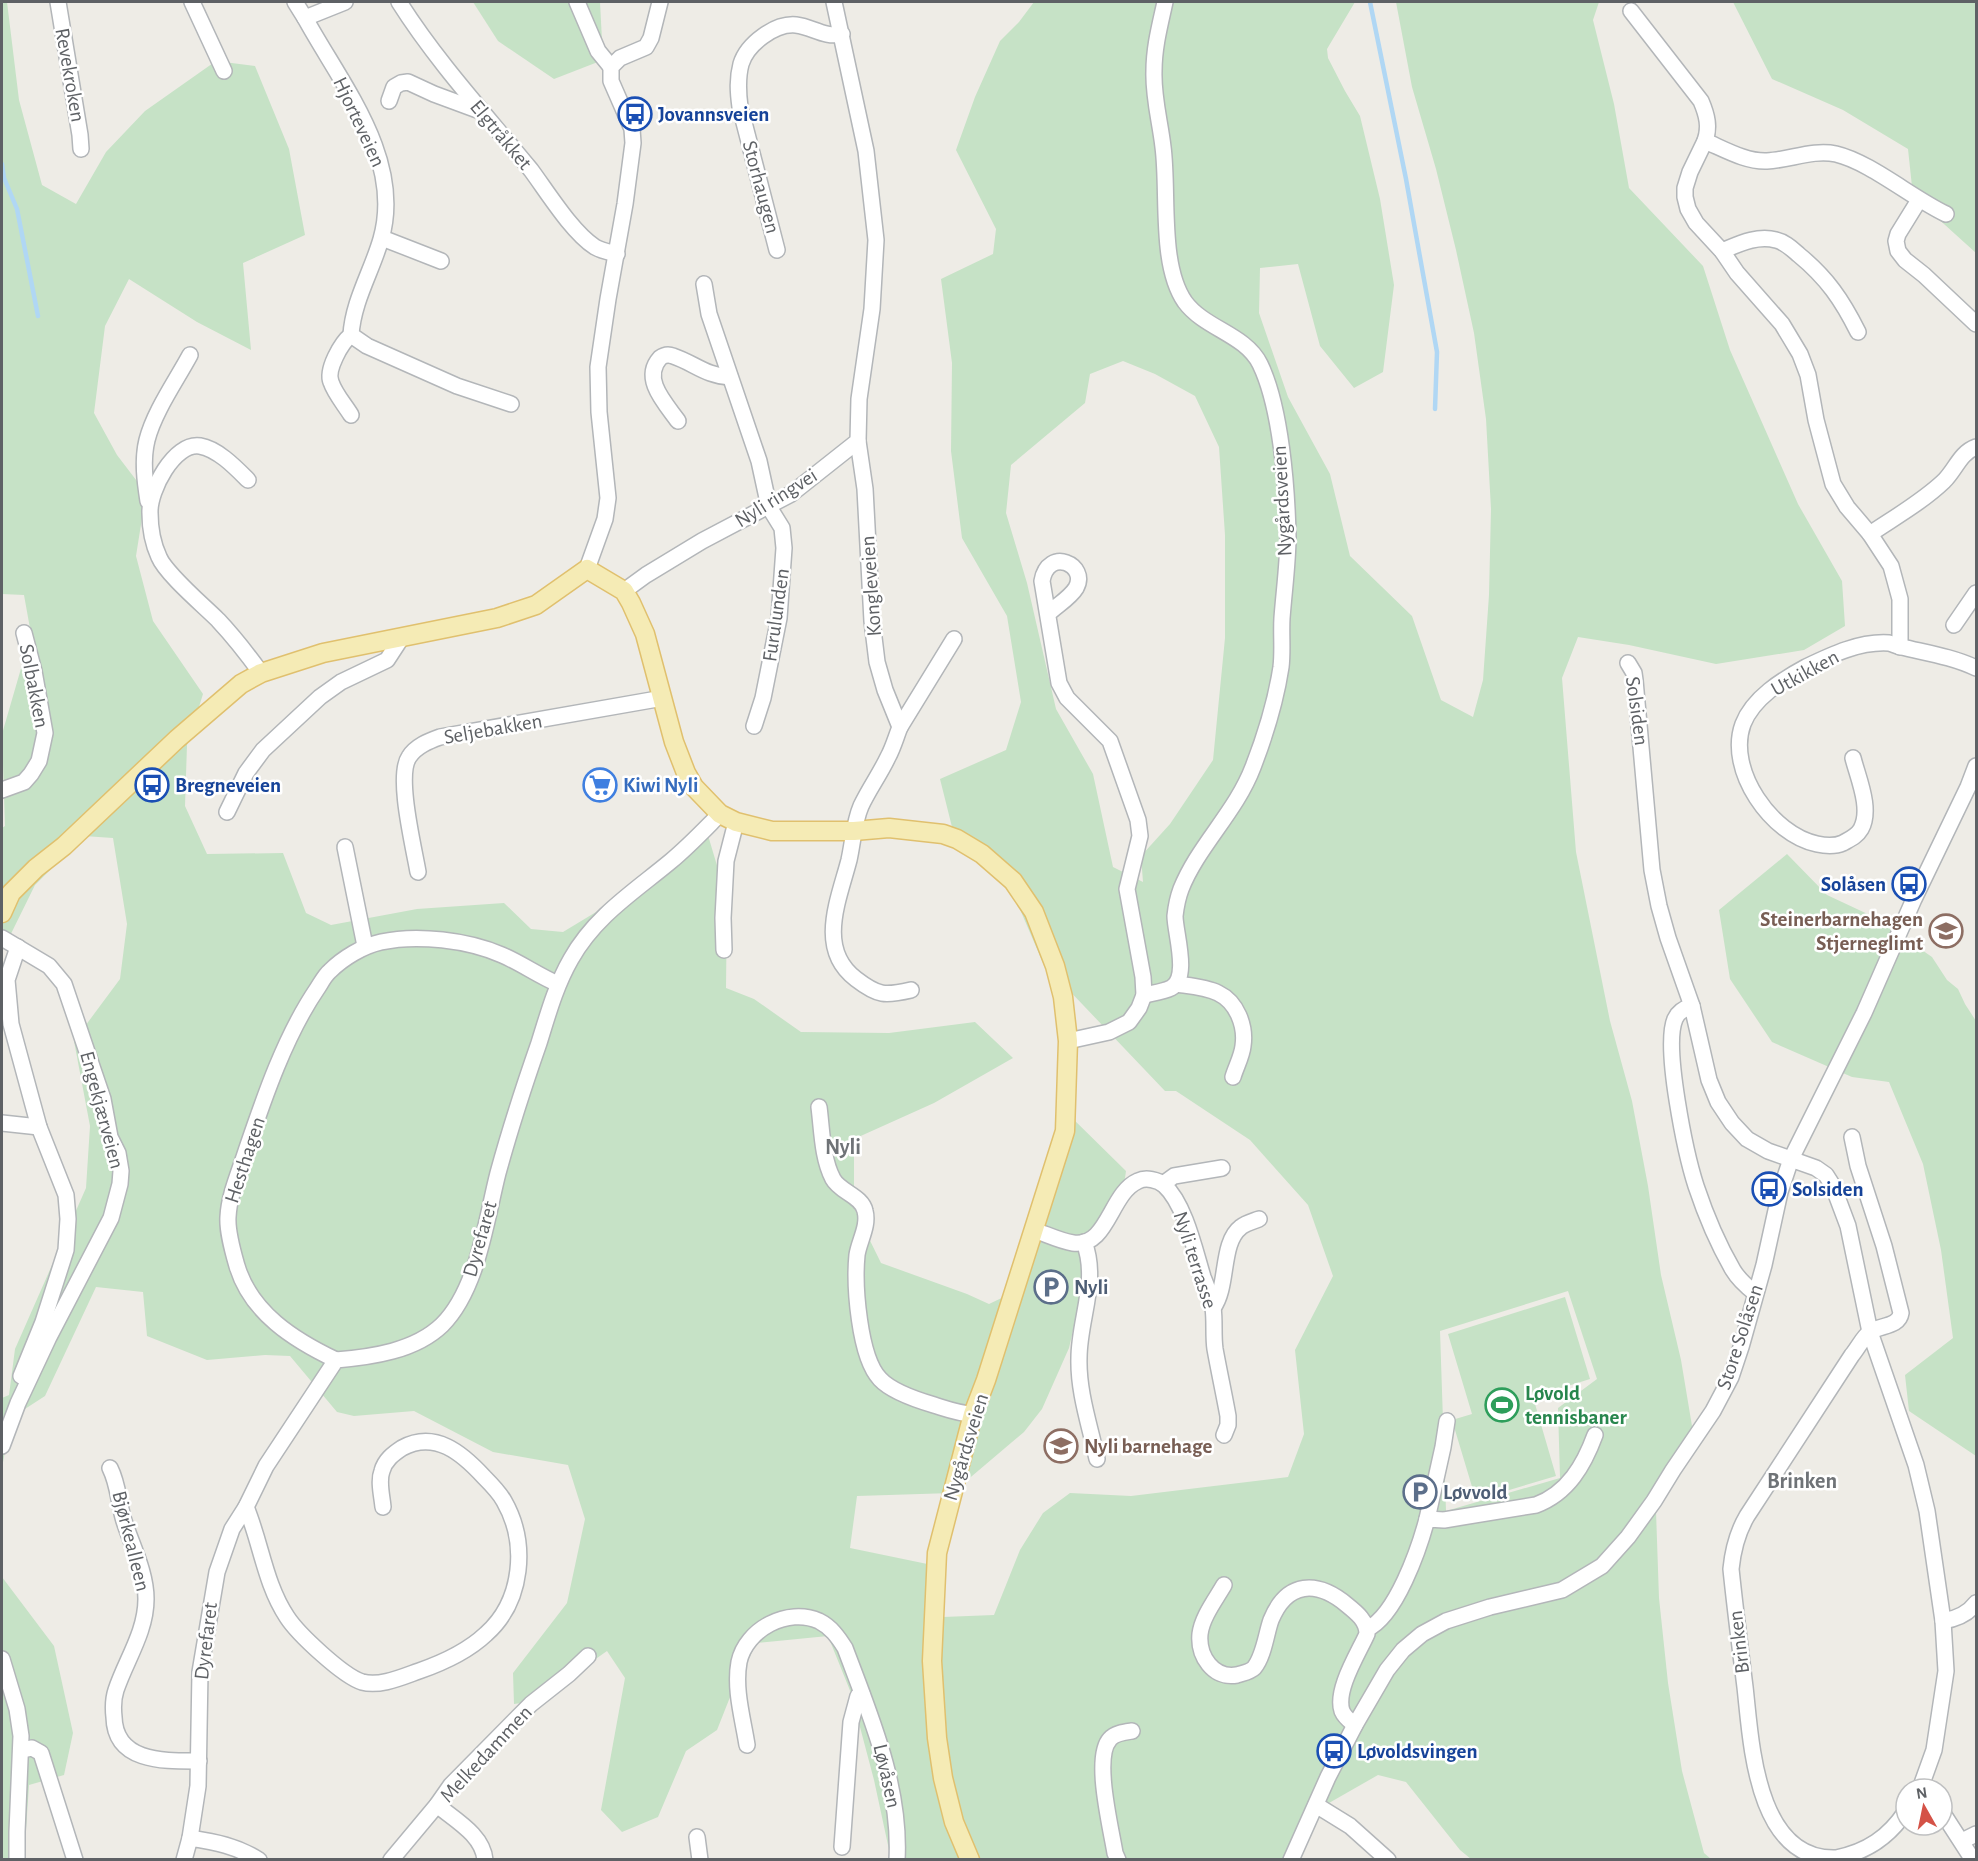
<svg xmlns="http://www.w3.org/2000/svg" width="1978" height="1861" font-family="'Alegreya Sans',sans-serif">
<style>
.green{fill:#c6e2c6;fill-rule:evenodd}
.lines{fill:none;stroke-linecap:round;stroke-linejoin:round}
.stream{stroke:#b0d7f4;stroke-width:4.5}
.minor-casing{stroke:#b3b6b9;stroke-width:18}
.major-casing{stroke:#e0c06e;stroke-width:21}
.minor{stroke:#fff;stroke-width:15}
.major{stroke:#f5ebb5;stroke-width:18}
.labels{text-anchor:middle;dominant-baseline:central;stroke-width:5;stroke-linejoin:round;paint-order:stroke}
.street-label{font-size:21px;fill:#5e6165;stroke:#fff}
.transit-label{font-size:21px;font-weight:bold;fill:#164399;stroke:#fff;text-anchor:start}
.shop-label{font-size:21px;font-weight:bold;fill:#366cbe;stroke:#fff;text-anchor:start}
.education-label{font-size:21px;font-weight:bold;fill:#785e54;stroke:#fff;text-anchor:end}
.service-label{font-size:21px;font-weight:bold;fill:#4e5e75;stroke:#fff;text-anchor:start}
.leisure-label{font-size:21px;font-weight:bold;fill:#27864d;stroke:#fff;text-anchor:start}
.neighbourhood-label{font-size:22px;font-weight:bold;fill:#6f7377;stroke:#fff}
</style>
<rect width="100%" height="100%" fill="#eeece6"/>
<g class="green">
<path d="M 2,2 L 7,2 L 19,100 L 42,185 L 76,204 L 106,152 L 145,111 L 216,61 L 255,66 L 289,149 L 305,235 L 243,263 L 251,350 L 197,322 L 129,279 L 105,326 L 94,413 L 117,455 L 146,493 L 136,556 L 153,621 L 203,694 L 187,745 L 185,806 L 207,854 L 283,853 L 306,913 L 331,925 L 417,909 L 504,903 L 531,929 L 563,932 L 639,886 L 707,832 L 727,899 L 726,988 L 754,999 L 801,1032 L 889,1033 L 975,1022 L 1013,1058 L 934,1103 L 854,1139 L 854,1208 L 881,1263 L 967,1294 L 989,1304 L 1010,1294 L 1067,1113 L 1126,1171 L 1125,1178 L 1089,1261 L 1069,1348 L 1042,1409 L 1024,1432 L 952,1493 L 857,1496 L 850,1548 L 937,1566 L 943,1617 L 994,1615 L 1020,1550 L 1043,1513 L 1070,1493 L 1131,1496 L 1288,1477 L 1304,1434 L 1295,1350 L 1333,1276 L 1308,1205 L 1250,1140 L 1176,1091 L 1165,1091 L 1043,963 L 1013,893 L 954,835 L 940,779 L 1006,750 L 1021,702 L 1007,616 L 962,538 L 951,451 L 952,363 L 941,279 L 993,254 L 996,229 L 956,150 L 975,97 L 1000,41 L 1019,22 L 1034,2 L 1599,2 L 1593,20 L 1614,104 L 1629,188 L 1703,266 L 1730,350 L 1798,504 L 1842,581 L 1845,626 L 1804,650 L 1716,664 L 1629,645 L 1578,637 L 1562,678 L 1576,852 L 1610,1021 L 1632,1101 L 1648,1186 L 1661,1275 L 1681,1360 L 1693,1432 L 1656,1511 L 1659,1598 L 1668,1683 L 1682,1771 L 1704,1853 L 1711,1859 L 1471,1859 L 1460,1850 L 1406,1782 L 1378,1775 L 1301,1819 L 1286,1859 L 891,1859 L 874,1780 L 851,1693 L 828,1636 L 757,1643 L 736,1682 L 717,1730 L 686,1751 L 658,1817 L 622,1832 L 601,1810 L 625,1678 L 607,1651 L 536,1701 L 514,1704 L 513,1673 L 567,1603 L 585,1519 L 568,1465 L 493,1452 L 414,1411 L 354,1416 L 337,1412 L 290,1356 L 265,1355 L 207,1360 L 147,1336 L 143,1292 L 96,1287 L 45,1396 L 11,1418 L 2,1468 L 2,1398 L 9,1395 L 15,1349 L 86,1188 L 90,1126 L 74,1041 L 120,979 L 127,924 L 113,838 L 84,836 L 35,885 L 2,952 L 2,828 L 5,826 L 2,734 L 31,634 L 24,595 L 2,594 ZM 1355,2 L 1396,2 L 1412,87 L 1436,169 L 1456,250 L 1474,333 L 1486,419 L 1491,509 L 1489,595 L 1483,680 L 1473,717 L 1441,700 L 1412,616 L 1350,556 L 1330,474 L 1288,397 L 1259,313 L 1260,268 L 1298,264 L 1320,346 L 1354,388 L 1383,372 L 1394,285 L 1380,199 L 1360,116 L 1345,91 L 1328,58 L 1327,49 ZM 1123,361 L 1155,374 L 1195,396 L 1219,447 L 1225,535 L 1225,638 L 1213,760 L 1170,824 L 1141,856 L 1143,882 L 1113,867 L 1093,774 L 1056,709 L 1027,583 L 1006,513 L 1011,465 L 1085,403 L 1090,374 ZM 1568,1291 L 1597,1379 L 1558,1408 L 1560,1478 L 1446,1511 L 1440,1331 Z"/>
<path d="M 473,2 L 600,2 L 603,60 L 554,79 L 498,41 Z"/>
<path d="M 1733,2 L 1976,2 L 1976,253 L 1913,196 L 1908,149 L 1843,110 L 1772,79 Z"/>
<path d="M 1787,854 L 1827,895 L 1874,917 L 1932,957 L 1947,980 L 1958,989 L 1965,1004 L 1976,1021 L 1976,1456 L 1909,1411 L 1905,1375 L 1953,1338 L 1941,1250 L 1923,1164 L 1889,1082 L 1852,1077 L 1772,1042 L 1730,979 L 1719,910 Z"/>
<path d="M 1565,1297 L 1590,1379 L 1533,1397 L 1556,1476 L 1476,1500 L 1452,1420 L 1472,1414 L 1448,1334 Z"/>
<path d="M 2,1577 L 54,1646 L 73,1733 L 64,1775 L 29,1785 L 24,1859 L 2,1859 Z"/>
</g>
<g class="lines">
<g class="stream">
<path d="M 1370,2 L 1406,179 L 1437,352 L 1435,409"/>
<path d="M 2,164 L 4,178 L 17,209 L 38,316"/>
</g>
<defs>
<g id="minor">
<path d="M 58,2 L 80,135 L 81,149"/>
<path d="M 192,2 L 224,71"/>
<path d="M 295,2 L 305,18 L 345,2"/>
<path d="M 399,2 C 437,62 486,115 531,170 C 548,193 572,232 595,247 C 602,251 609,252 617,254"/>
<path d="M 577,2 L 598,51 L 611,67"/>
<path d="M 1631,11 L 1701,101 C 1707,115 1710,127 1705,141"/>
<path d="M 305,18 C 341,84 404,159 381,239 C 372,271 353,301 351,335 L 367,346 L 457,386 L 511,404"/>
<path d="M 389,101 L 394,87 L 401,83 L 408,82 L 434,94 L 480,111"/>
<path d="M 1919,200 L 1898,234 L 1896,241 L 1898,251 L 1905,260 L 1924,275 L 1976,324"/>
<path d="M 382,238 L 441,261"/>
<path d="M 777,250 L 740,107 C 738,92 737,79 741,64 C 747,44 775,23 796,25 C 813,27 824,38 842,34"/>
<path d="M 1722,251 C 1739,244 1757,235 1776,240 C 1785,242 1792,249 1799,255 C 1827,278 1842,300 1858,332"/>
<path d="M 704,284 L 709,314 L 759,461 L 769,507 L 782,528 L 784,548 L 779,618 L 763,698 L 754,726"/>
<path d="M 351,335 C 341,343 326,370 331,382 C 335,394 345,405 351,415"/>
<path d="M 678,421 C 666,404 641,379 660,358 C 664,355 668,354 673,356 C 694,363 706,376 730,377"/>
<path d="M 858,441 L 865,489 L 872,621 L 877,662 L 885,690 L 900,727 C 896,737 893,748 888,757 C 880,774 869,789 861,806 C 854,822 853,842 849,860 C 839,899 816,949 856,979 C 878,996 885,996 911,990"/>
<path d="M 248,480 C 236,468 218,449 200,446 C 174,442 149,491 150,513 C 150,527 153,544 159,557 C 166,574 204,606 218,620 C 233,636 248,655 261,673"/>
<path d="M 148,501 C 145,482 142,460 147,440 C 154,412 176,381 190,355"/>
<path d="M 1870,534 C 1895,517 1922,502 1944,481 C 1956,469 1960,453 1976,447"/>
<path d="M 587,569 L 605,519 L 608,498 L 599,412 L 598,367 L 608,299 L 625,204 L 633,143 L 632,129 L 611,81 L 611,67 L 620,58 L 646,47 L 651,38 L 660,2"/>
<path d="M 624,591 L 646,575 L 702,541 L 791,494 L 858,441 L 859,399 L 872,309 L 876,240 L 866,151 L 834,2"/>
<path d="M 1048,614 C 1056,606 1070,598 1076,588 C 1089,565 1048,546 1042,581 L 1059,683 L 1067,698 L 1110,741 L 1138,820 L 1140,836 L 1127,889 L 1143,977 L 1144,995 L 1139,1008 L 1129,1022 L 1109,1032 L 1068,1041"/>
<path d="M 1954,625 L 1976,593"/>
<path d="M 1900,647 L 1900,599 L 1891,566 L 1870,534 L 1847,507 L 1833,484 L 1816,420 L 1808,375 L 1800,354 L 1782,324 L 1737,273 L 1722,251 L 1696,223 L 1688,209 L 1685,197 L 1685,188 L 1690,172 L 1705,141 C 1724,149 1746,162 1767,161 C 1790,160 1813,149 1836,154 C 1870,162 1912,198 1946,214"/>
<path d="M 1628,663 L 1634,673 L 1635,680 L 1652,870 L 1659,906 L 1668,938 L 1692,1006 L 1709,1080 L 1718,1102 L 1732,1123 L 1747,1139 L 1768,1151 L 1816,1168 L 1826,1175 L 1833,1186 L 1848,1226 L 1870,1332 L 1916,1465 L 1927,1511 L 1943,1621 L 1946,1671 L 1934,1750 L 1920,1789"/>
<path d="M 900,727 L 954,639"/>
<path d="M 1853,758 C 1858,778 1872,809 1861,829 C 1857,836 1850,839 1843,843 C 1834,847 1826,846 1817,844 C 1772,835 1726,770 1743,724 C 1753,698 1782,680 1806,667 C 1831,655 1860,641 1889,643 C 1893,644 1897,646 1902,647 C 1927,653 1953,657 1976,668"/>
<path d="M 2,790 L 24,782 L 31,774 L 39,761 L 45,733 L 34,671 L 24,633"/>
<path d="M 227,812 L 246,773 L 263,750 L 320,697 L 341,682 L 387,660 L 402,637"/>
<path d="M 345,847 L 365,946"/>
<path d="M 418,872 C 414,848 396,776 409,757 C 416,746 429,741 440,737 L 663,698"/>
<path d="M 2,938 L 49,966 L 64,984 L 103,1099 L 110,1137 L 118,1153 L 121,1171 L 120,1184 L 111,1218 L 49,1337 L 18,1403 L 2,1446"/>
<path d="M 18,947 L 7,980 L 11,1024 L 39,1127 L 66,1195 L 68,1219 L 66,1250 L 43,1322 L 21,1376"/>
<path d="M 724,950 L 723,918 L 726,861 L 736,822"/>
<path d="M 1176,984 C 1190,986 1206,987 1218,993 C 1237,1002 1246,1026 1243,1046 C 1242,1056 1236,1067 1233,1077"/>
<path d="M 1144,995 C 1152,993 1163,992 1171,988 C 1190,978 1175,933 1175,916 C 1176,907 1178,897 1181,889 C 1198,846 1236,812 1253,767 C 1265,736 1276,700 1281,667 C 1283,651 1281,634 1282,618 C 1284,591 1288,563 1288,536 C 1287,488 1281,407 1260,364 C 1245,334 1205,329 1185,302 C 1159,265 1169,192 1163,147 C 1160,121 1153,97 1154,71 C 1154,47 1160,25 1165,2"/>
<path d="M 1692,1006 C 1685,1008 1678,1012 1675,1019 C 1663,1047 1686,1155 1696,1186 C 1705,1213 1719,1246 1733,1270 C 1739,1280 1746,1286 1755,1293"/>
<path d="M 819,1107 C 822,1130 822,1158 833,1179 C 840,1192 862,1196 865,1211 C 869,1226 859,1241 857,1255 C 854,1285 859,1357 880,1379 C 892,1392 917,1400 934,1405 C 947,1409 960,1414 973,1414"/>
<path d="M 2,1123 L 39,1127"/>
<path d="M 1852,1137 L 1858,1166 L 1884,1246 L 1901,1313 C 1899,1327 1880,1325 1870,1332 C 1863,1337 1858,1348 1852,1355 L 1747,1516 C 1737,1533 1733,1549 1731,1569 C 1735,1608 1740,1647 1745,1687 C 1751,1739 1755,1861 1836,1858 C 1867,1852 1889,1837 1906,1811"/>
<path d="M 1163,1184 L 1174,1176 L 1222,1168"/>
<path d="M 1034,1230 C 1046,1234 1060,1241 1073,1243 C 1108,1248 1110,1193 1138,1181 C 1146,1177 1158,1180 1164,1185 C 1185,1204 1195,1251 1203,1277 C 1207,1287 1212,1298 1213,1308 C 1215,1321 1213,1335 1215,1349 C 1219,1371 1224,1394 1228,1416 L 1228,1425 L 1224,1435"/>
<path d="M 1084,1242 C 1099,1281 1079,1319 1079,1358 C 1078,1392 1090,1426 1097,1459"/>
<path d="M 1213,1308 C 1229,1286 1220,1243 1241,1227 C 1246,1223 1254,1221 1259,1219"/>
<path d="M 336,1360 C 294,1340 251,1313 237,1266 C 233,1252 227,1232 228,1217 C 229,1195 239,1173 246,1151 C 264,1098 285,1036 317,989 C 321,983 325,975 330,971 C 343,958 363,946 381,942 C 417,934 468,940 502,955 C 521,963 539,976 558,984"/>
<path d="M 110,1468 C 119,1486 118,1502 124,1521 C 132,1546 146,1572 146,1599 C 146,1632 126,1660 116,1690 C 113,1699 113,1708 114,1717 C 115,1763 165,1761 199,1761"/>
<path d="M 246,1507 C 261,1543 265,1584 287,1617 C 298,1634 343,1676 362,1682 C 380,1687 402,1677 419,1671 C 442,1663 468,1651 486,1634 C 523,1601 528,1543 504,1501 C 499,1492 491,1484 484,1477 C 462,1453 435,1430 402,1448 C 393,1454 385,1460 382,1471 C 378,1481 382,1496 383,1507"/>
<path d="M 1427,1519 L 1443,1447 L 1447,1421"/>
<path d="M 1224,1585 C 1216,1599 1202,1617 1200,1634 C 1198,1656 1213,1679 1237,1675 C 1243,1673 1250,1672 1254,1668 C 1264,1656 1266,1634 1271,1620 C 1287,1581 1317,1580 1347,1605 C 1357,1613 1367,1621 1367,1634 C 1358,1654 1335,1690 1342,1711 C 1345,1718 1350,1721 1355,1725"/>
<path d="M 1943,1621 C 1956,1619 1968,1614 1976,1603"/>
<path d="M 1367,1629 C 1396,1616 1419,1549 1427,1519 L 1444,1520 L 1536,1505 C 1568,1493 1584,1465 1595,1435"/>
<path d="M 2,1659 L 17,1709 L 21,1736 L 17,1832 L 17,1860"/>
<path d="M 747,1745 C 743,1719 734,1689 739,1662 C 746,1629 788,1607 819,1621 C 831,1627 838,1637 845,1648 C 870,1715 901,1786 897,1860"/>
<path d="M 21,1750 L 32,1748 L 41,1753 L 75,1860"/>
<path d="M 437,1805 C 455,1820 483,1835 485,1860"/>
<path d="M 1316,1805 L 1350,1826 L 1388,1860"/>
<path d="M 1942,1812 L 1973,1860"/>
<path d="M 697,1837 L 700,1860"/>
<path d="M 190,1838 L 198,1786 L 200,1672 L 217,1572 L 232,1529 L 246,1507 L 266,1466 L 336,1360 C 372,1357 415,1351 442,1325 C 478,1289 486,1220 498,1173 C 510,1129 524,1086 539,1043 C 548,1014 556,985 571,959 C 595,916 635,891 671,861 C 689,846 704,830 720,814"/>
<path d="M 1962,1841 L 1976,1834"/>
<path d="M 842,1847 L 851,1722 L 858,1696 L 862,1694"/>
<path d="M 184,1860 L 190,1838 C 215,1842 237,1846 259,1860"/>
<path d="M 391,1860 L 437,1805 L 451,1785 L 531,1704 L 569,1674 L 588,1656"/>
<path d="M 1118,1860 L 1115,1853 C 1111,1828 1093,1757 1110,1739 C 1115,1733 1125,1732 1132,1731"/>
<path d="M 1291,1860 L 1328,1777 L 1355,1725 L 1387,1670 L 1403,1650 L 1422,1634 L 1446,1621 L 1490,1607 L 1562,1590 L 1602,1566 L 1628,1537 L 1654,1501 L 1673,1470 L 1713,1411 L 1731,1377 L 1741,1347 L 1764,1265 L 1780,1192 L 1791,1159 L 1864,1013 L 1914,899 L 1968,787 L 1976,766"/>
</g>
<path id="major" d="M 2,913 L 11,893 L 36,868 L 64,846 L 177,739 L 241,684 L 261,673 L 323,653 L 497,618 L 536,605 L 587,569 L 624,591 L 631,603 L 645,634 L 674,742 L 686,773 L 694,787 L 720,814 L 736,822 L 772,831 L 854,831 L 889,828 L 943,834 L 957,839 L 982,854 L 1013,881 L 1034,912 L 1055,966 L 1063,997 L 1068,1041 L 1065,1131 L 986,1380 L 973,1414 L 937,1553 L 932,1661 L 937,1738 L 943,1778 L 954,1822 L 970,1860"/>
</defs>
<use href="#minor" class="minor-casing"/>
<use href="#major" class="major-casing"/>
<use href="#minor" class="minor"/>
<use href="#major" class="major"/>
</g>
<defs>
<symbol id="bus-ring" viewBox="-11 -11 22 22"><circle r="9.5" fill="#fff" stroke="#1a4fb4" stroke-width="1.5"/><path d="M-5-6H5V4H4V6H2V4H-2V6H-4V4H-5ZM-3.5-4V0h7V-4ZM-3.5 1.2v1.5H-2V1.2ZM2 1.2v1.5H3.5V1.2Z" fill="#1a4fb4"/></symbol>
<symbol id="supermarket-ring" viewBox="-11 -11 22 22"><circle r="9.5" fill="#fff" stroke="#3f7fe0" stroke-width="1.5"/><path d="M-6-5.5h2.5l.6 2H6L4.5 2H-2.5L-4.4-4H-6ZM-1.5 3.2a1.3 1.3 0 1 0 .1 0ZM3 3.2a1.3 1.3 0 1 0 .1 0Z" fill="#3f7fe0"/></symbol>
<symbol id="school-ring" viewBox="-11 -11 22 22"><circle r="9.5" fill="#fff" stroke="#8d6e63" stroke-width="1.5"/><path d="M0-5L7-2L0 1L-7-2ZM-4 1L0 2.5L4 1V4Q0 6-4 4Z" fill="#8d6e63"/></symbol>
<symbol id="parking-ring" viewBox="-11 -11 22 22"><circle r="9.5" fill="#fff" stroke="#5c6f8a" stroke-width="1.5"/><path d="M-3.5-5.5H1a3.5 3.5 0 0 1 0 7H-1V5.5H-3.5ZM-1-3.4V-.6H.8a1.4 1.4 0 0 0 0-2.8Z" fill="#5c6f8a"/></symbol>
<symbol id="stadium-ring" viewBox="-11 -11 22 22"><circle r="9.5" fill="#fff" stroke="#2e9e5b" stroke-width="1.5"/><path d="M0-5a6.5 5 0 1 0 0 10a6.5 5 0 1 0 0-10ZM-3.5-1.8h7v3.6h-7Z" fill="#2e9e5b"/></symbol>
</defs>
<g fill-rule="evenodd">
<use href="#bus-ring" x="616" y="95" width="38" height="38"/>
<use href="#bus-ring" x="133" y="766" width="38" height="38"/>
<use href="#supermarket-ring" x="581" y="766" width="38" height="38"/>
<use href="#bus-ring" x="1890" y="865" width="38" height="38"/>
<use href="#school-ring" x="1927" y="912" width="38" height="38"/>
<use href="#bus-ring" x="1750" y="1170" width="38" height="38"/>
<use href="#parking-ring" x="1032" y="1268" width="38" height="38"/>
<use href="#stadium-ring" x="1483" y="1386" width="38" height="38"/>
<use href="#school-ring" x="1042" y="1427" width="38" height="38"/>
<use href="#parking-ring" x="1401" y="1473" width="38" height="38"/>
<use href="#bus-ring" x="1315" y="1732" width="38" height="38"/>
</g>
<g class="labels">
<g class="street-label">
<text transform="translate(70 75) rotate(80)">Revekroken</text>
<text transform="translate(359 122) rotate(65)">Hjorteveien</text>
<text transform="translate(501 135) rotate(50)">Elgtråkket</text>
<text transform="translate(761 187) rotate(75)">Storhaugen</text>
<text transform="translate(776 498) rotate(-32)">Nyli ringvei</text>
<text transform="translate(1282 501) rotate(-93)">Nygårdsveien</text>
<text transform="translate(871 586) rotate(-94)">Kongleveien</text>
<text transform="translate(776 615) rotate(-82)">Furulunden</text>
<text transform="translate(1805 673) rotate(-29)">Utkikken</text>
<text transform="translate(34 686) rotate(79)">Solbakken</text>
<text transform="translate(1637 711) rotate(82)">Solsiden</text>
<text transform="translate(493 729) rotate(-10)">Seljebakken</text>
<text transform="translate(102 1110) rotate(75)">Engekjærveien</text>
<text transform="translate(245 1160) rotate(-72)">Hesthagen</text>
<text transform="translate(480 1239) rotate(-74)">Dyrefaret</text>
<text transform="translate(1195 1260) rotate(72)">Nyli terrasse</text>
<text transform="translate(1740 1337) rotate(-72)">Store Solåsen</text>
<text transform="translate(966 1447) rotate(-73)">Nygårdsveien</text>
<text transform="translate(131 1541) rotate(76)">Bjørkealleen</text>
<text transform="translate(206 1641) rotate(-83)">Dyrefaret</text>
<text transform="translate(1739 1642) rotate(-97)">Brinken</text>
<text transform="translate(486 1754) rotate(-47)">Melkedammen</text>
<text transform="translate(887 1776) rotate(77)">Løvåsen</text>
</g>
<g class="transit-label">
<text x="658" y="114">Jovannsveien</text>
<text x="175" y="785">Bregneveien</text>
<text x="1886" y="884" text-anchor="end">Solåsen</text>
<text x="1792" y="1189">Solsiden</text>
<text x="1357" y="1751">Løvoldsvingen</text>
</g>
<g class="shop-label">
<text x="623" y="785">Kiwi Nyli</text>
</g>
<g class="education-label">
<text x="1923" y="919">Steinerbarnehagen<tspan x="1923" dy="24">Stjerneglimt</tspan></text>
<text x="1084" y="1446" text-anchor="start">Nyli barnehage</text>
</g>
<g class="service-label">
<text x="1074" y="1287">Nyli</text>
<text x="1443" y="1492">Løvvold</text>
</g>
<g class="leisure-label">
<text x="1525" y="1393">Løvold<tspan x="1525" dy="24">tennisbaner</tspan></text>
</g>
<g class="neighbourhood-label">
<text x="843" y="1147">Nyli</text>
<text x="1802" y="1481">Brinken</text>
</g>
</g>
<rect width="1978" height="1861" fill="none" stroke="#5e6165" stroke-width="6"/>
<g transform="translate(1924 1807) rotate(351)"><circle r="28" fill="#ffffff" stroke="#bfc0c1" stroke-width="1.5"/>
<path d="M0-4.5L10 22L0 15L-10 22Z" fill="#d45247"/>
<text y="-9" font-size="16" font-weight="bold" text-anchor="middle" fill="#5e6165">N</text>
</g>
</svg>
